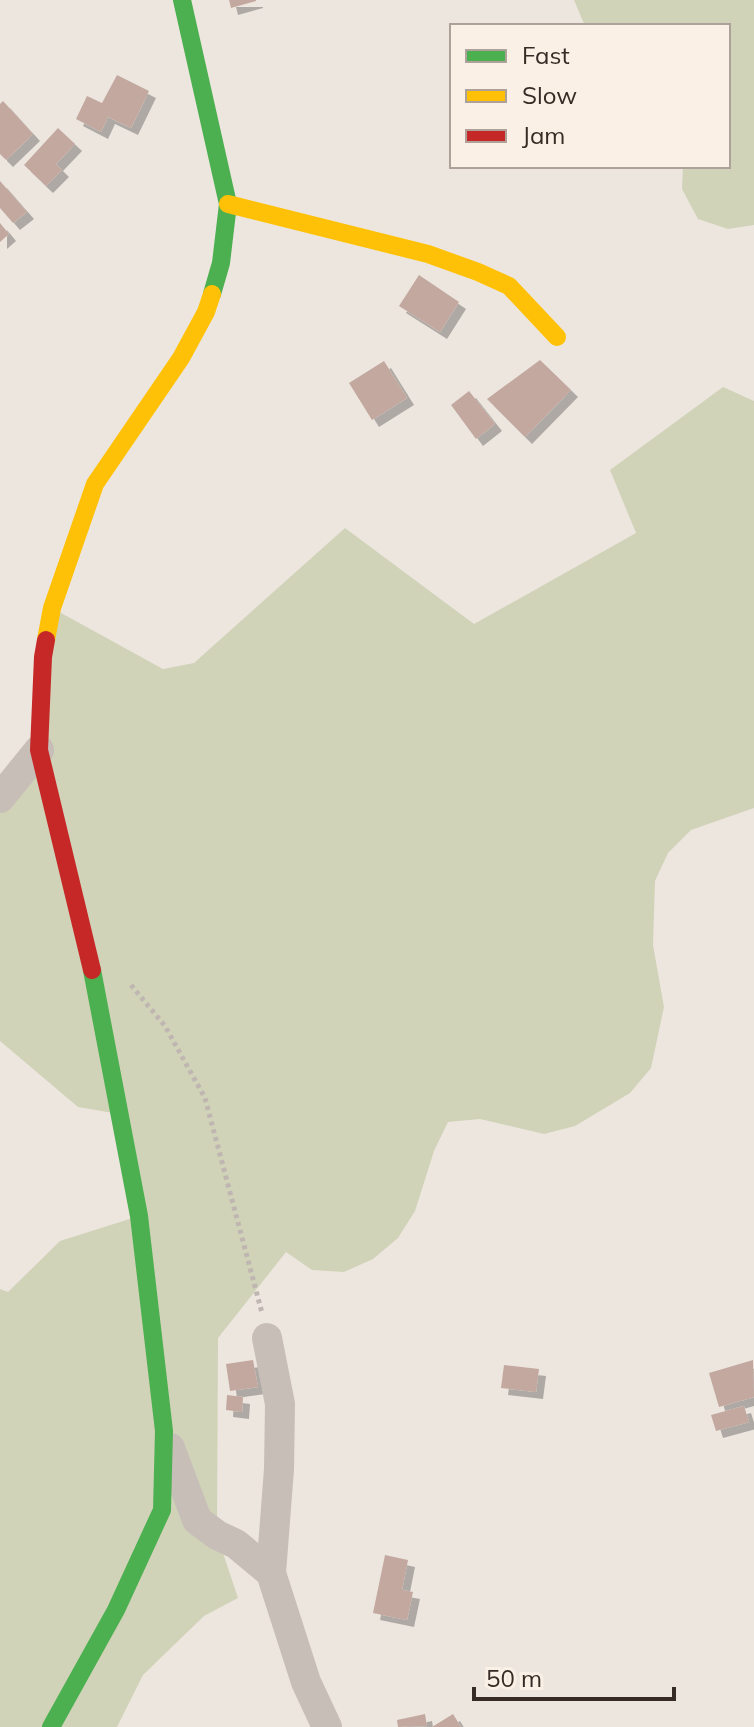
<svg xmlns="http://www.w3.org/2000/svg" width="754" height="1727" font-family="Mulish,sans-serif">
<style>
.green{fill:#d0d3b8}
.building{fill:#c3a89f;filter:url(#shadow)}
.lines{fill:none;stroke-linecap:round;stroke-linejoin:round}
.path{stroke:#bfb6b1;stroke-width:5;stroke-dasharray:4 4;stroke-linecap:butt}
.street{stroke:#c7beb8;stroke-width:30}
.fast{stroke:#4caf50;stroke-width:18}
.slow{stroke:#ffc107;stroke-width:18}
.jam{stroke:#c62828;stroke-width:18}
</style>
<defs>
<filter id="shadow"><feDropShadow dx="7" dy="7" stdDeviation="0" flood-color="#0004"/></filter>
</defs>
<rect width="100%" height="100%" fill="#ede6df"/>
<g class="green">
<path d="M 574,0 L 754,0 L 754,225 L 728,229 L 698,219 L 682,189 L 683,166 L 728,166 L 728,26 L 585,26 Z"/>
<path d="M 723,387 L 754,401 L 754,808 L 691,830 L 668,853 L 655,881 L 653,945 L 664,1007 L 651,1068 L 630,1093 L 575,1126 L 544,1134 L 480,1119 L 448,1122 L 434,1151 L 415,1211 L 398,1238 L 373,1259 L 344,1272 L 312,1270 L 286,1252 L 218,1338 L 217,1535 L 238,1598 L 204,1616 L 143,1675 L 117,1727 L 0,1727 L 0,1289 L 8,1292 L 60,1241 L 139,1216 L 119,1114 L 78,1107 L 0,1041 L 0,798 L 39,750 L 52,608 L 163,669 L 194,663 L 345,528 L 474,624 L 636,533 L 610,470 Z"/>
</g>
<g class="building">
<path d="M 229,0 L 256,0 L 256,1 L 231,8 Z"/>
<path d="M 117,75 L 149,91 L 131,128 L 108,117 L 101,132 L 76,119 L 87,96 L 102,103 Z"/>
<path d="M 3,101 L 33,134 L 6,160 L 0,154 L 0,104 Z"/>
<path d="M 58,128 L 75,144 L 56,164 L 62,170 L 46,186 L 24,165 Z"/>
<path d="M 0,181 L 27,212 L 13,223 L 0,208 Z"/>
<path d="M 0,223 L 9,234 L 0,242 Z"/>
<path d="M 419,275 L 459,302 L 440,332 L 399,306 Z"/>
<path d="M 540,360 L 571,390 L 525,437 L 487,399 Z"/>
<path d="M 384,361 L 407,398 L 372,420 L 349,383 Z"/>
<path d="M 469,391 L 495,424 L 476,439 L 451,405 Z"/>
<path d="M 253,1360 L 258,1387 L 230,1391 L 226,1364 Z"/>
<path d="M 753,1360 L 754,1397 L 719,1407 L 709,1373 Z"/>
<path d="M 504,1365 L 539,1369 L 536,1392 L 501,1388 Z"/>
<path d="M 227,1395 L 243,1397 L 242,1412 L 226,1410 Z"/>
<path d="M 744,1406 L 749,1422 L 716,1431 L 711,1415 Z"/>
<path d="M 385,1555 L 408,1560 L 402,1590 L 413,1592 L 407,1620 L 373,1613 Z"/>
<path d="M 425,1714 L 427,1726 L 398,1727 L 397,1720 Z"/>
<path d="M 453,1714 L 461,1727 L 432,1727 Z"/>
</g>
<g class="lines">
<path class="path" d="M 131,985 L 165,1026 L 205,1098 L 262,1313"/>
<g class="street">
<path d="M 0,798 L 39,750"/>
<path d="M 267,1338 L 280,1404 L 279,1469 L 271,1573"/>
<path d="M 170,1448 L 197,1520 L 217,1535 L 236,1544 L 271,1573 L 306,1682 L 327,1727"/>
</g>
<g class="fast">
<path d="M 182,0 L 228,204 L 221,263 L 212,294"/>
<path d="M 51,1727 L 116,1610 L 162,1510 L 164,1431 L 139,1216 L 92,970"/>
</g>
<g class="slow">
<path d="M 228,204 L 428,254 L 478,272 L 509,286 L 557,337"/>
<path d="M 46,640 L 52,608 L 95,484 L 181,358 L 206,312 L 212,294"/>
</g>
<path class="jam" d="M 46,640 L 43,657 L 39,750 L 92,970"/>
</g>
<rect x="450" y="24" width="280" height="144" fill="#fbf0e6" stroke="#ada199" stroke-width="2"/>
<rect x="466" y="50" width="40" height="12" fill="#4caf50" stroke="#ada199" stroke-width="2"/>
<text x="522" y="64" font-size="24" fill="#372b26">Fast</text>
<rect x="466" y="90" width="40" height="12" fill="#ffc107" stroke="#ada199" stroke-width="2"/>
<text x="522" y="104" font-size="24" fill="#372b26">Slow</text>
<rect x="466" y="130" width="40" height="12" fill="#c62828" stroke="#ada199" stroke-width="2"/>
<text x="522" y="144" font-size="24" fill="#372b26">Jam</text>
<path d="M474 1687v12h200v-12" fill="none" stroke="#372b26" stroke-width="4"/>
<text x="486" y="1687" font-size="24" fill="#372b26" stroke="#fbf0e6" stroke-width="6" paint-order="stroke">50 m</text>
</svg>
